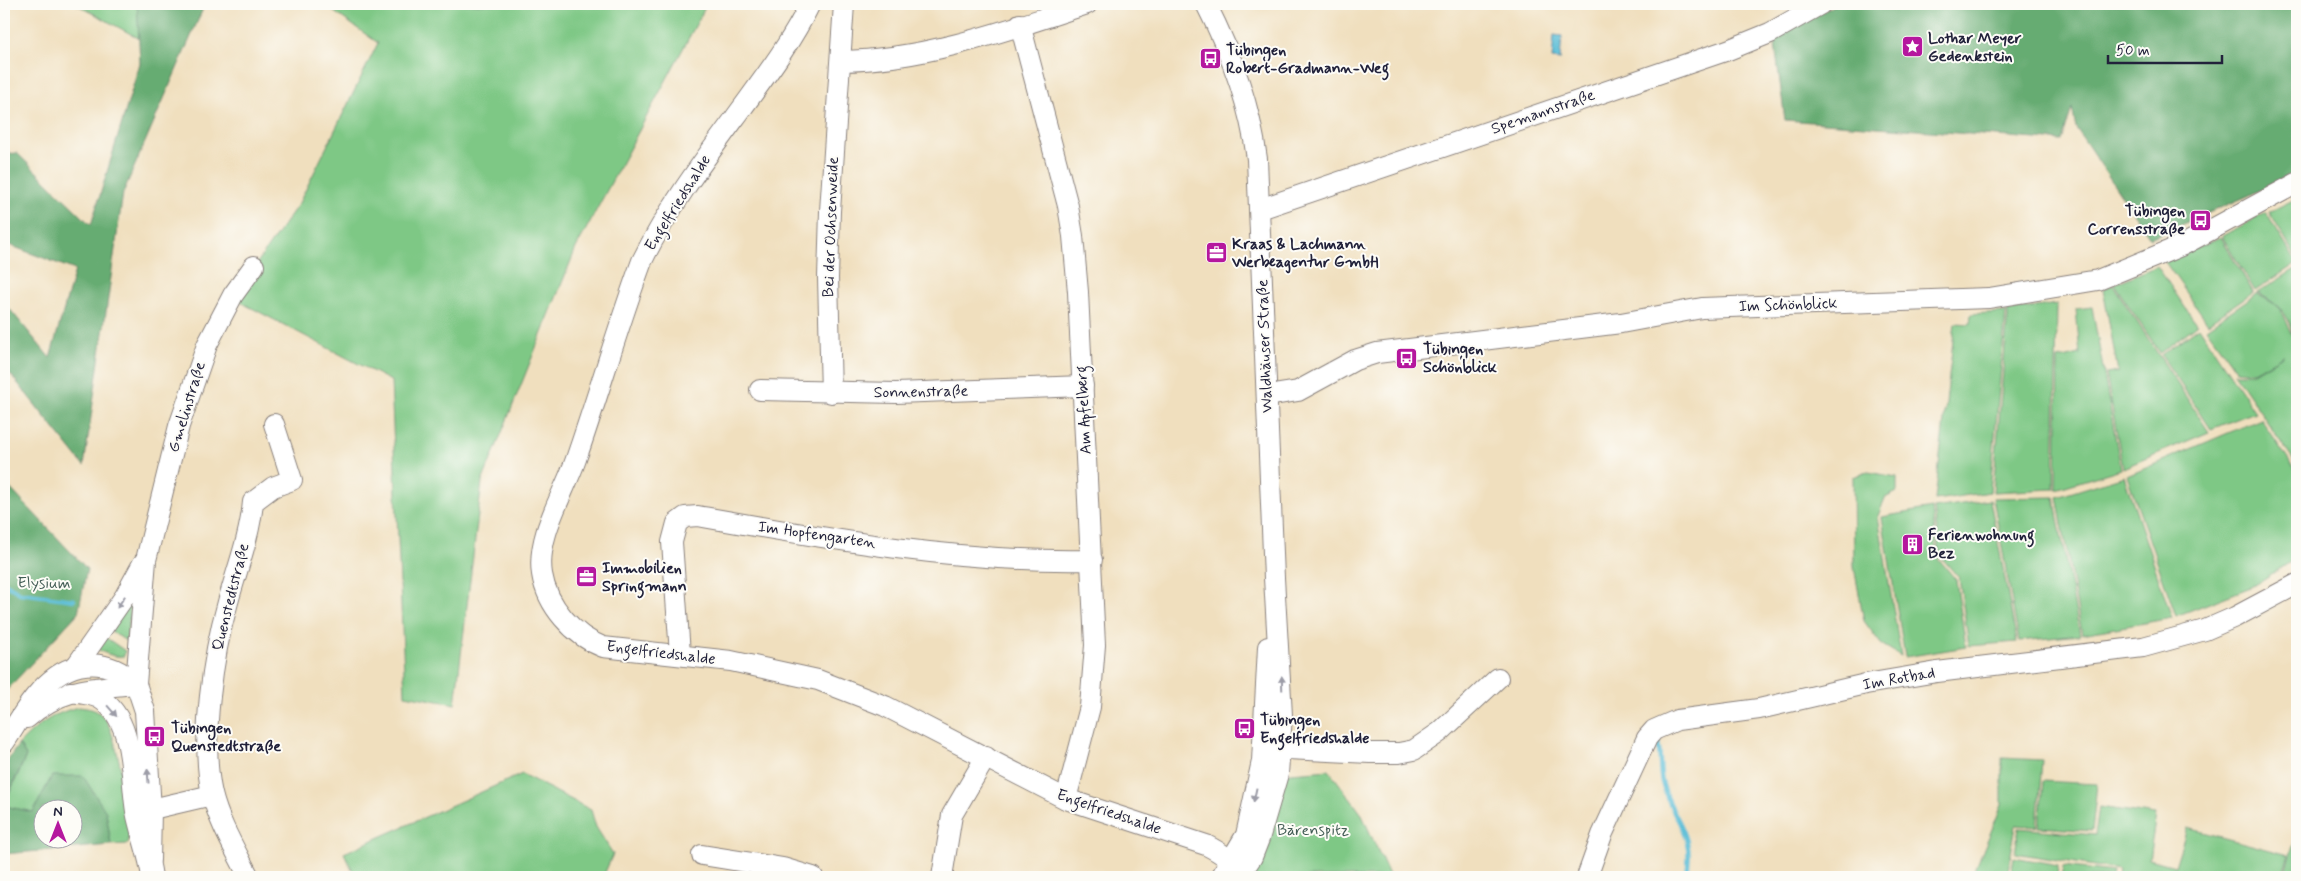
<svg xmlns="http://www.w3.org/2000/svg" width="2301" height="881" font-family="Mynerve,sans-serif">
<style>
.green{fill:#7ec885;stroke:#507560}
.forest{fill:#66ac72;stroke:#446756;fill-rule:evenodd}
.water{fill:#57bcd6;stroke:#3c6f88}
.lines{fill:none;stroke-linecap:round;stroke-linejoin:round}
.stream{stroke:#57bcd6;stroke-width:4.5}
.minor-casing{stroke:#89807c;stroke-width:22}
.minor{stroke:#fff;stroke-width:20}
.oneway{fill:#9c9ca7}
.labels{text-anchor:middle;dominant-baseline:central;stroke-width:4;stroke-linejoin:round;paint-order:stroke}
.poi-label{font-size:16px;font-weight:bold;fill:#22223b;stroke:#fdfcf7;text-anchor:start}
.street-label{font-size:16px;fill:#22223b;stroke:#fdfcf7}
.park-label{font-size:16px;fill:#425c55;stroke:#fdfcf7}
</style>
<rect width="100%" height="100%" fill="#fdfcf7"/>
<filter id="ink" filterUnits="userSpaceOnUse"><feTurbulence type="fractalNoise" baseFrequency=".02" numOctaves="2"/><feDisplacementMap in="SourceGraphic" scale="10" xChannelSelector="R" yChannelSelector="G"/><feConvolveMatrix kernelMatrix="1 2 1 2 8 2 1 2 1" color-interpolation-filters="sRGB"/></filter>
<filter id="wash" filterUnits="userSpaceOnUse"><feTurbulence type="fractalNoise" baseFrequency=".0096" numOctaves="4" result="noise"/><feDisplacementMap in="SourceGraphic" scale="20" xChannelSelector="R" yChannelSelector="G"/><feGaussianBlur stdDeviation="1.12" result="paint"/><feColorMatrix in="noise" values="0 0 0 0 0 0 0 0 0 0 0 0 0 0 0 0 0 1.4 0 .05"/><feComposite in="paint" operator="in"/></filter>
<g filter="url(#wash)">
<rect width="100%" height="100%" fill="#f0dfbe"/>
<g class="green">
<path d="M 76,4 L 137,4 L 140,39 Z"/>
<path d="M 323,4 L 707,4 L 576,248 L 482,482 L 455,704 L 405,695 L 391,381 L 246,305 L 234,296 L 299,203 L 378,43 Z"/>
<path d="M 2297,198 L 2297,259 L 2269,212 Z"/>
<path d="M 2266,213 L 2297,263 L 2255,291 L 2222,236 Z"/>
<path d="M 2221,237 L 2253,292 L 2208,323 L 2165,262 Z"/>
<path d="M 2157,266 L 2197,325 L 2160,353 L 2114,284 Z"/>
<path d="M 2297,268 L 2297,466 L 2234,373 L 2254,373 L 2284,355 L 2254,372 L 2236,370 L 2206,328 L 2256,294 C 2285,307 2282,313 2294,339 C 2291,316 2278,303 2257,293 Z"/>
<path d="M 2113,285 L 2209,432 L 2123,468 L 2106,374 L 2118,372 L 2103,289 Z"/>
<path d="M 2057,304 L 2054,489 L 1993,492 L 2008,311 Z"/>
<path d="M 2092,307 L 2121,469 L 2056,489 L 2058,359 L 2080,354 L 2076,309 Z"/>
<path d="M 2006,312 L 1990,492 L 1935,500 L 1955,323 L 1970,324 L 1971,314 Z"/>
<path d="M 2199,327 L 2255,412 L 2211,429 L 2161,355 Z"/>
<path d="M 2261,419 L 2297,473 L 2297,558 L 2251,587 L 2176,616 L 2127,476 Z"/>
<path d="M 1868,472 L 1897,477 L 1897,492 L 1885,498 L 1878,516 L 1901,656 L 1881,644 L 1864,621 L 1854,567 L 1853,477 Z"/>
<path d="M 2124,476 L 2172,618 L 2082,634 L 2057,497 Z"/>
<path d="M 2054,497 L 2080,635 L 2019,641 L 1993,498 Z"/>
<path d="M 1990,500 L 2017,642 L 1969,646 L 1959,578 L 1940,556 L 1934,508 Z"/>
<path d="M 1932,508 L 1938,558 L 1956,580 L 1966,647 L 1905,657 L 1882,517 Z"/>
<path d="M 128,604 L 131,605 L 126,641 L 111,631 Z"/>
<path d="M 105,637 L 125,651 L 124,656 C 118,658 102,653 98,649 Z"/>
<path d="M 78,707 C 89,708 98,709 105,719 C 117,733 133,826 128,844 L 111,845 L 106,812 L 52,776 L 33,812 L 4,806 L 26,756 L 19,744 C 39,724 50,715 78,707 Z"/>
<path d="M 2002,758 L 2042,760 L 2037,827 L 2016,825 L 2007,877 L 1972,877 L 2002,805 Z"/>
<path d="M 1329,770 L 1361,813 L 1390,877 L 1238,877 L 1278,774 Z"/>
<path d="M 522,774 L 591,810 L 596,827 L 613,854 L 603,877 L 356,877 L 344,853 Z"/>
<path d="M 2043,781 L 2097,784 L 2092,831 L 2039,827 Z"/>
<path d="M 2099,807 L 2156,815 L 2149,859 L 2175,866 L 2187,828 L 2289,855 L 2281,877 L 2118,877 L 2119,870 L 2015,853 L 2019,828 L 2095,835 Z"/>
<path d="M 2297,834 L 2297,877 L 2283,877 Z"/>
<path d="M 2014,857 L 2058,865 L 2057,877 L 2011,877 Z"/>
<path d="M 2063,866 L 2113,872 L 2112,877 L 2061,877 Z"/>
</g>
<g class="forest">
<path d="M 137,4 L 205,4 L 123,193 L 84,466 L 4,366 L 4,337 L 6,333 L 4,331 L 4,302 L 50,358 L 75,270 L 4,243 L 4,154 L 17,153 L 91,225 L 140,63 Z"/>
<path d="M 1836,4 L 2297,4 L 2297,51 L 2292,65 L 2297,130 L 2297,171 L 2248,196 L 2150,238 L 2076,128 L 2072,108 L 2062,141 L 1785,120 L 1774,38 Z"/>
<path d="M 4,482 L 87,569 L 78,613 L 4,693 Z"/>
<path d="M 19,744 L 26,756 L 4,803 L 4,765 Z"/>
<path d="M 52,776 L 83,776 L 106,812 L 111,845 L 4,854 L 4,806 L 33,812 ZM 72,808 L 72,838 L 42,838 L 42,808 Z"/>
</g>
<path class="water" d="M 1554,35 L 1562,36 L 1560,60 L 1552,59 Z"/>
<g class="lines">
<g class="stream">
<path d="M 4,583 L 20,593 L 74,600"/>
<path d="M 1658,743 C 1661,756 1659,768 1662,782 C 1671,819 1697,832 1686,877"/>
</g>
</g>
</g>
<g filter="url(#ink)">
<g class="lines">
<defs>
<g id="minor">
<path d="M 810,4 C 792,41 767,74 743,107 C 707,156 669,206 642,261 C 618,326 599,393 576,459 C 564,494 536,536 542,574 C 547,606 574,636 603,647 L 731,661 L 818,680 L 885,706 L 1066,799 L 1206,845 C 1220,852 1233,860 1239,875"/>
<path d="M 1206,4 C 1231,53 1250,104 1257,159 L 1274,578 L 1282,715 L 1278,774 L 1259,839 L 1252,857 L 1238,877"/>
<path d="M 1020,24 L 1068,206 L 1073,236 L 1078,292 L 1095,645 L 1090,707 L 1066,799"/>
<path d="M 841,61 C 925,60 1008,30 1087,4"/>
<path d="M 1260,209 L 1728,50 L 1770,33 L 1821,4"/>
<path d="M 760,390 L 896,393 L 1083,386"/>
<path d="M 831,393 L 828,278 L 830,211 L 844,4"/>
<path d="M 1267,396 L 1298,391 L 1355,360 L 1377,353 L 1621,323 L 1702,308 L 1989,298 L 2098,280 L 2183,245 L 2297,183"/>
<path d="M 680,654 L 672,542 L 677,523 L 685,517 L 698,516 C 828,539 960,563 1092,560"/>
<path d="M 76,666 L 125,596 L 143,563"/>
<path d="M 70,692 C 79,693 91,694 99,698 C 135,719 130,776 136,811 C 140,833 149,854 152,877"/>
<path d="M 27,718 C 62,687 93,688 136,684"/>
<path d="M 4,743 C 16,726 25,707 39,692 C 67,660 105,654 136,684"/>
<path d="M 1267,748 L 1370,753 L 1399,753 L 1414,750 L 1440,732 L 1498,678"/>
<path d="M 139,812 L 212,795"/>
<path d="M 702,855 L 783,868 L 813,877"/>
<path d="M 150,860 L 151,810 L 145,711 L 136,684 L 146,560 L 179,426 L 207,345 L 233,295 L 254,266"/>
<path d="M 249,877 C 236,851 219,823 212,794 C 200,740 213,654 228,602 C 237,569 250,536 253,502 L 273,487 L 292,480 L 274,424"/>
<path d="M 942,877 L 952,815 L 986,757"/>
<path d="M 1221,877 L 1246,835 L 1262,761 L 1268,647"/>
<path d="M 1587,877 L 1602,835 L 1647,738 L 1654,730 L 1677,720 L 1759,709 L 1866,684 L 1937,672 L 2143,647 L 2205,630 L 2235,617 L 2297,584"/>
</g>
</defs>
<use href="#minor" class="minor-casing"/>
<use href="#minor" class="minor"/>
</g>
<defs><path id="oneway-solid" d="M-6-.8H1V-3.2L6.5 0L1 3.2V.8H-6Z" transform="scale(1.25)"/></defs>
<g class="oneway">
<use href="#oneway-solid" transform="translate(121 602) rotate(123)"/>
<use href="#oneway-solid" transform="translate(1282 683) rotate(-92)"/>
<use href="#oneway-solid" transform="translate(112 711) rotate(49)"/>
<use href="#oneway-solid" transform="translate(148 776) rotate(-94)"/>
<use href="#oneway-solid" transform="translate(1255 795) rotate(102)"/>
</g>
</g>
<defs>
<symbol id="sight-square" viewBox="-11 -11 22 22"><rect x="-9" y="-9" width="18" height="18" rx="4" fill="#b5179e" stroke="#fdfcf7"/><path d="M0-6L1.8-2.2L6-1.7L2.9 1.2L3.7 5.4L0 3.3L-3.7 5.4L-2.9 1.2L-6-1.7L-1.8-2.2Z" fill="#fff"/></symbol>
<symbol id="bus-square" viewBox="-11 -11 22 22"><rect x="-9" y="-9" width="18" height="18" rx="4" fill="#b5179e" stroke="#fdfcf7"/><path d="M-5-6H5V4H4V6H2V4H-2V6H-4V4H-5ZM-3.5-4V0h7V-4ZM-3.5 1.2v1.5H-2V1.2ZM2 1.2v1.5H3.5V1.2Z" fill="#fff"/></symbol>
<symbol id="office-square" viewBox="-11 -11 22 22"><rect x="-9" y="-9" width="18" height="18" rx="4" fill="#b5179e" stroke="#fdfcf7"/><path d="M-6-3h4V-5.5h4V-3h4V5H-6ZM-1-4.5V-3h2v-1.5ZM-6 0V1H6V0Z" fill="#fff"/></symbol>
<symbol id="building-square" viewBox="-11 -11 22 22"><rect x="-9" y="-9" width="18" height="18" rx="4" fill="#b5179e" stroke="#fdfcf7"/><path d="M-4-6H4V6H1V3H-1V6H-4ZM-2.5-4.3h1.7v1.8h-1.7ZM.8-4.3h1.7v1.8H.8ZM-2.5-1h1.7V.8h-1.7ZM.8-1h1.7V.8H.8Z" fill="#fff"/></symbol>
</defs>
<g fill-rule="evenodd">
<use href="#sight-square" x="1900" y="34" width="25" height="25"/>
<use href="#bus-square" x="1198" y="46" width="25" height="25"/>
<use href="#bus-square" x="2188" y="208" width="25" height="25"/>
<use href="#office-square" x="1204" y="240" width="25" height="25"/>
<use href="#bus-square" x="1394" y="346" width="25" height="25"/>
<use href="#building-square" x="1900" y="532" width="25" height="25"/>
<use href="#office-square" x="574" y="564" width="25" height="25"/>
<use href="#bus-square" x="1232" y="716" width="25" height="25"/>
<use href="#bus-square" x="142" y="724" width="25" height="25"/>
</g>
<g class="labels">
<g class="poi-label">
<text x="1928" y="38">Lothar Meyer<tspan x="1928" dy="18">Gedenkstein</tspan></text>
<text x="1226" y="50">Tübingen<tspan x="1226" dy="18">Robert-Gradmann-Weg</tspan></text>
<text x="2185" y="211" text-anchor="end">Tübingen<tspan x="2185" dy="18">Corrensstraße</tspan></text>
<text x="1232" y="244">Kraas &amp; Lachmann<tspan x="1232" dy="18">Werbeagentur GmbH</tspan></text>
<text x="1423" y="349">Tübingen<tspan x="1423" dy="18">Schönblick</tspan></text>
<text x="1928" y="535">Ferienwohnung<tspan x="1928" dy="18">Bez</tspan></text>
<text x="602" y="568">Immobilien<tspan x="602" dy="18">Springmann</tspan></text>
<text x="1260" y="720">Tübingen<tspan x="1260" dy="18">Engelfriedshalde</tspan></text>
<text x="171" y="728">Tübingen<tspan x="171" dy="18">Quenstedtstraße</tspan></text>
</g>
<g class="street-label">
<text transform="translate(1543 112) rotate(-19)">Spemannstraße</text>
<text transform="translate(678 203) rotate(-58)">Engelfriedshalde</text>
<text transform="translate(831 227) rotate(-88)">Bei der Ochsenweide</text>
<text transform="translate(1788 305) rotate(-2)">Im Schönblick</text>
<text transform="translate(1265 346) rotate(-92)">Waldhäuser Straße</text>
<text transform="translate(921 392) rotate(-1)">Sonnenstraße</text>
<text transform="translate(187 407) rotate(-73)">Gmelinstraße</text>
<text transform="translate(1084 410) rotate(-93)">Am Apfelberg</text>
<text transform="translate(817 535) rotate(8)">Im Hopfengarten</text>
<text transform="translate(231 597) rotate(-76)">Quenstedtstraße</text>
<text transform="translate(661 653) rotate(7)">Engelfriedshalde</text>
<text transform="translate(1899 679) rotate(-10)">Im Rotbad</text>
<text transform="translate(1109 812) rotate(19)">Engelfriedshalde</text>
</g>
<g class="park-label">
<text x="44" y="583">Elysium</text>
<text x="1313" y="830">Bärenspitz</text>
</g>
</g>
<rect width="2301" height="881" fill="none" stroke="#fdfcf7" stroke-width="20"/>
<g transform="translate(58 824)"><circle r="24" fill="#fdfcf7" stroke="#a5a5ac"/>
<path d="M0-4L9 19L0 12L-9 19Z" fill="#b5179e"/>
<text y="-8" font-size="14" font-weight="bold" text-anchor="middle" fill="#22223b">N</text>
</g>
<path d="M2108 55v8h114v-8" fill="none" stroke="#22223b" stroke-width="2.5"/>
<text x="2116" y="55" font-size="15" fill="#22223b" stroke="#fdfcf7" stroke-width="4" paint-order="stroke">50 m</text>
</svg>
